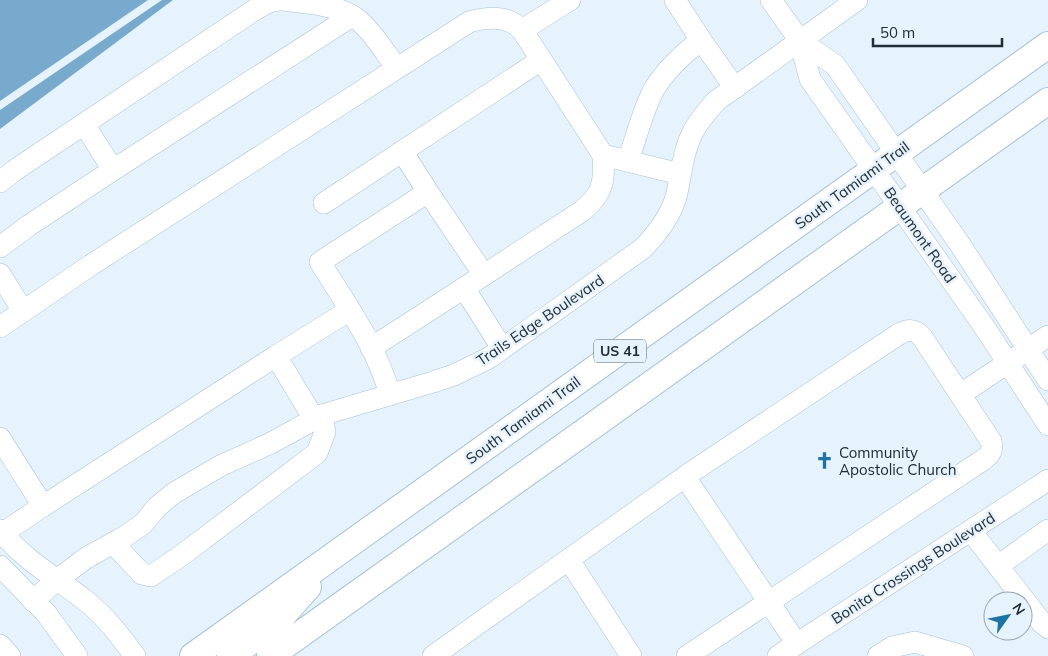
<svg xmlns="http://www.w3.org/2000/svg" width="1048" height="656" font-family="Mulish,sans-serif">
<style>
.water{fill:#77aacd}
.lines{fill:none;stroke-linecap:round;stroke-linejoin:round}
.minor-casing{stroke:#a4c2d6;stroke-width:22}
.major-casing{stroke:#a4c2d6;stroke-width:28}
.minor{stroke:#fff;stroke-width:21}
.major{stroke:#fff;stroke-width:26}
.labels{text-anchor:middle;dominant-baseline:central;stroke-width:5;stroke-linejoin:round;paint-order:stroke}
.shield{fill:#e7f3fc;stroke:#5c6870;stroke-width:1}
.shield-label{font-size:14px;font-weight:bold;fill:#212c34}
.street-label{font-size:15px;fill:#212c34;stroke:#e7f3fc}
.poi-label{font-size:15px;fill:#212c34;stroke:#e7f3fc;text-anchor:start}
</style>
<rect width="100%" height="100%" fill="#e7f3fc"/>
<g class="water">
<path d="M 0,0 L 148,0 L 0,101 Z"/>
<path d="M 162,0 L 173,0 L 0,129 L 0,110 Z"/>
</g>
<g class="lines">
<defs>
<g id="minor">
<path d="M 283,0 C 306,3 331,4 351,15 C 368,24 385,53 397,68"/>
<path d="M 675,0 L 701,40"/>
<path d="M 771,0 L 800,41 L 810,79 L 985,328 L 1048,425"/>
<path d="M 522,30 L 570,0"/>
<path d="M 800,41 L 835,65 L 961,246 L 1048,380"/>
<path d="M 84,124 L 113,170"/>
<path d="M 402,151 L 428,192"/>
<path d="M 628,161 C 636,138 642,113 653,91 C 665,70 683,54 701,40 L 735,88"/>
<path d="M 0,182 L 15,170 L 256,9 L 269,2 L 279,0"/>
<path d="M 324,203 L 541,60"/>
<path d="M 0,247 L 28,226 L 113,170 L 352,16"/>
<path d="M 0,274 L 23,311"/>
<path d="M 464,288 L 502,348"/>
<path d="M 0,327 L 91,265 L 469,22 C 488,17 508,15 522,30 L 603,155 L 680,174"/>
<path d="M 371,348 L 484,275"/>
<path d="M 276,356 L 350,310"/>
<path d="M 961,394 L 1048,336"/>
<path d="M 390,395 C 377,347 346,304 320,262 L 428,192 L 484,275 L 582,211 C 603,194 605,181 603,155"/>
<path d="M 0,438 L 43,506 L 276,356 L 314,419"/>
<path d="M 685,477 L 797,644"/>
<path d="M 0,530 C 23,560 57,578 86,601 C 106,617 120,636 135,656"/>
<path d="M 971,531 L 1042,623 L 1048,628"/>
<path d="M 3,533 L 43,506"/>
<path d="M 113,543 L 142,574 L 151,576 L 182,555 L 317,453 L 325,432 L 322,415"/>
<path d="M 569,560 L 631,656"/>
<path d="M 0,566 L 46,613 L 77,656"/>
<path d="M 998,566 L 1048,530"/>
<path d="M 33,601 L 57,580 L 86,558 L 124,537 L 143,524 L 157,507 L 174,493 L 220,466 L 271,443 L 322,415 L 433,382 L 454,375 L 489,358 L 642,249 C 657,234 670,217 676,197 C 681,177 682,155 691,136 C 696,123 707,112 716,101 L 857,0"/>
<path d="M 0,645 L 10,656"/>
<path d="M 433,656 L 693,471 L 899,334 C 908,329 915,329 922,337 L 991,441 C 993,451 991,454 983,460 L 687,656"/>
<path d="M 778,656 L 1048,480"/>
<path d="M 878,656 L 892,647 L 915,642 L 963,656"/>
</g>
<g id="major">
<path d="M 193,656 L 1048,45"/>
<path d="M 230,656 L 275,624 L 308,587"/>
<path d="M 270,656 L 1048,101"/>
</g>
</defs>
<use href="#minor" class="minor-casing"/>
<use href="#major" class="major-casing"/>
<use href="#minor" class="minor"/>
<use href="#major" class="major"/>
</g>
<defs>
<symbol id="church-bare" viewBox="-9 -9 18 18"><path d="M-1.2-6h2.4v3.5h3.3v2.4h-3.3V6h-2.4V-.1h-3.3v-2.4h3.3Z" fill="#1d73a3" stroke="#e7f3fc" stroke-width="2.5" paint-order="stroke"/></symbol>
</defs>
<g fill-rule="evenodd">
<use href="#church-bare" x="812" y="448" width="25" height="25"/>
</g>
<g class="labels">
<rect class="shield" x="594" y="339.5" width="52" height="23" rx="4"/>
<g class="shield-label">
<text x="620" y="351">US 41</text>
</g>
<g class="street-label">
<text transform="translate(852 185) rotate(-36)">South Tamiami Trail</text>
<text transform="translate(920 235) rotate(55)">Beaumont Road</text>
<text transform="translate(540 320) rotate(-34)">Trails Edge Boulevard</text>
<text transform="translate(523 420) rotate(-36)">South Tamiami Trail</text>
<text transform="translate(913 568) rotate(-33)">Bonita Crossings Boulevard</text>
</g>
<g class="poi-label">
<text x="839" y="452">Community<tspan x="839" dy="17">Apostolic Church</tspan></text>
</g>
</g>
<g transform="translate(1008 616) rotate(57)"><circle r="24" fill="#e7f3fc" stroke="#98a3ac"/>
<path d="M0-4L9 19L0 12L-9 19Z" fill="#1d73a3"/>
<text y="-8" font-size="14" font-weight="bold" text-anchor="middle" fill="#212c34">N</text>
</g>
<path d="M873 38v8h129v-8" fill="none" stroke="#212c34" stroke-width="2.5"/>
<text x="880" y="38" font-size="15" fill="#212c34" stroke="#e7f3fc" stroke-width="4" paint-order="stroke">50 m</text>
</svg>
